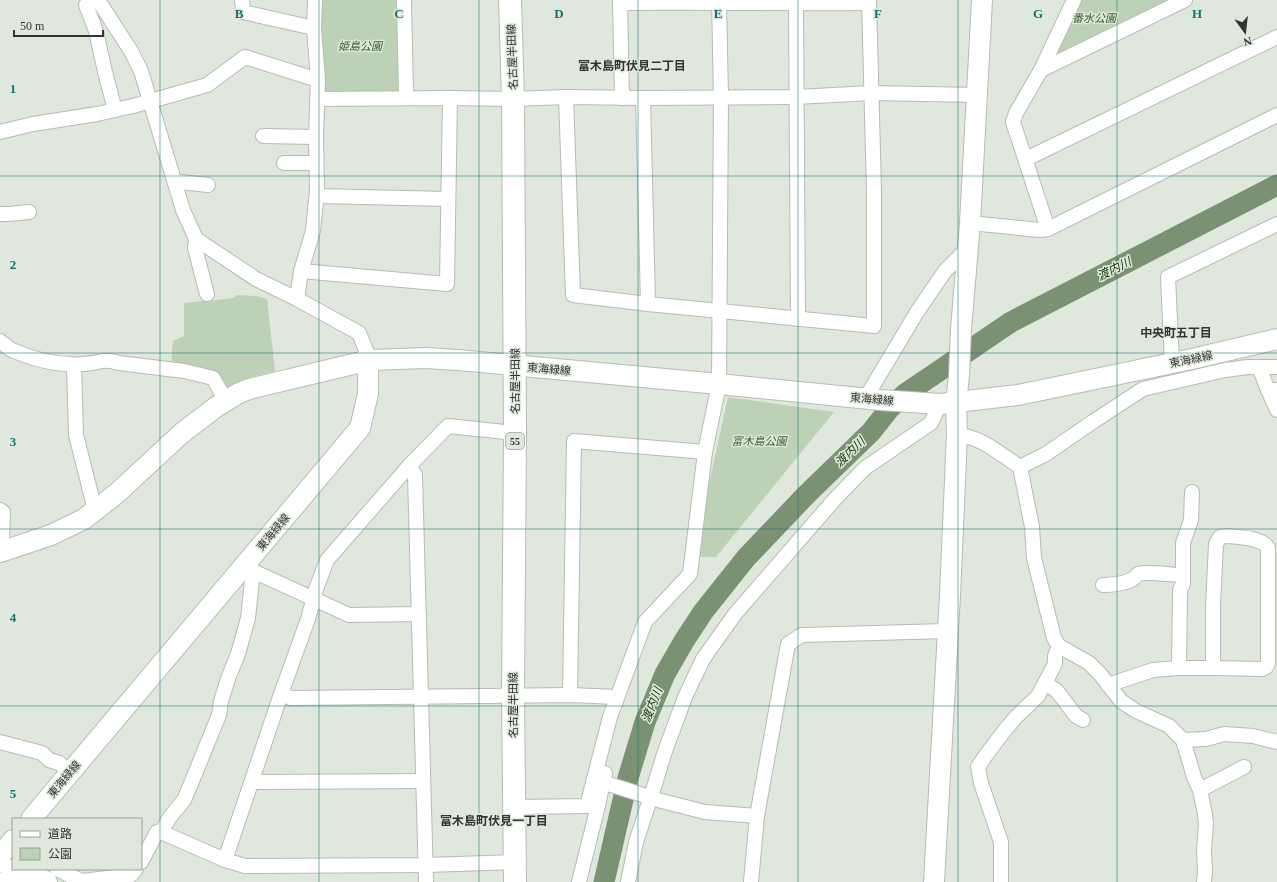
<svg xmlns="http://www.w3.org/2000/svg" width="1277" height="882" font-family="'Times New Roman','Noto Sans JP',serif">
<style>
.green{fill:#bdd1b6}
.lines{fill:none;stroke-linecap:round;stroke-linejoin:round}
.river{stroke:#7a9272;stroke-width:21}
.street-casing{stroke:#b5bdb2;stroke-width:16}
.secondary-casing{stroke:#b5bdb2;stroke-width:22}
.primary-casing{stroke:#b5bdb2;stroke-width:24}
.street{stroke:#fff;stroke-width:14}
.secondary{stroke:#fff;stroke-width:20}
.primary{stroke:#fff;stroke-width:22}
.grid{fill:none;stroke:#0f766e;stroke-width:1;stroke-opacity:0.55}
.labels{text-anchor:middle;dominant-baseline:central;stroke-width:3;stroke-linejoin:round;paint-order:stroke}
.shield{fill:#e0e8dd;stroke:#666a64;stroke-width:1}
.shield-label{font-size:10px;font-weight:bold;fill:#313430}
.park-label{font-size:11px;font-style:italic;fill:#385b2c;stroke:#e0e8dd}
.street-label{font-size:11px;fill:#313430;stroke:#e0e8dd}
.neighbourhood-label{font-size:12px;font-weight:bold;fill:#313430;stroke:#e0e8dd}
.water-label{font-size:12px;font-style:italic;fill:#133404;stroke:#e0e8dd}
.grid-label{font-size:13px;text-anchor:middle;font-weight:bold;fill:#0f766e;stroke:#e0e8dd;stroke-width:3;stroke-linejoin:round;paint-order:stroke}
</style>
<rect width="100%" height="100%" fill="#e0e8dd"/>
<g class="green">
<path d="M 321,0 L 396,0 L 399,93 L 322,95 Z"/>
<path d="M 1082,0 L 1174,0 L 1060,55 L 1056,50 Z"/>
<path d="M 237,295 L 257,296 L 267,299 L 275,371 L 251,377 L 226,388 L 171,364 L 173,341 L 184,336 L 184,303 L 234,298 Z"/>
<path d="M 728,397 L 834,412 L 716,557 L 693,557 Z"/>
</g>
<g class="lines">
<path class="river" d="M 604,882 L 628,778 L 645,722 L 665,674 L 684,641 L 703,612 L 746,558 L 806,495 L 871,432 L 890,408 L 905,394 L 1011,322 L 1277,185"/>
<defs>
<g id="street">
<path d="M 98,0 L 131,51 L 141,71 L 183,210 L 196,239 L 256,279 L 297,299 L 359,333 L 370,360"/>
<path d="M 242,0 L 243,12 L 314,28"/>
<path d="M 404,0 L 406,93"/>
<path d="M 620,0 L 622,98"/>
<path d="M 620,3 C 703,2 786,4 869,3"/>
<path d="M 796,4 L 798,319"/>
<path d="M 86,5 L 96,31 L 105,72 L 115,110"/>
<path d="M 1041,70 L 1185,0"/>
<path d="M 566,97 L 573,295 L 648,304 L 874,326 L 874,191 L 869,0"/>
<path d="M 643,98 L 648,304"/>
<path d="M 317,99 L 450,98 L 513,99 L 566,97 L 643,98 L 796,97 L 871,93 L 978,95"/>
<path d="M 0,132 L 33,124 L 97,114 L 133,106 L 207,85 L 245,57 L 318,80"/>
<path d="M 263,136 L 316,137"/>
<path d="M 1026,159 L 1277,37"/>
<path d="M 284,163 L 316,163"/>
<path d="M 175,183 L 180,182 L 208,185"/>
<path d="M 317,196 L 448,199"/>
<path d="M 0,214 L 9,214 L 29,212"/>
<path d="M 970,223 L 1040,230 L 1048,229 L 1277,115"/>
<path d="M 1048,229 L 1013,122 L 1016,113 L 1041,70 L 1074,0"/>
<path d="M 196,239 L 195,248 L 207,294"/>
<path d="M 301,271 L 447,284 L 450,98"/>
<path d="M 297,299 L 301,271 L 313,231 L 317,191 L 316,137 L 318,80 L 314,28 L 315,0"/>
<path d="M 0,341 C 4,344 8,348 12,350 C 35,360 61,366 85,364 C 100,363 102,358 119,363 L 184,371 L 213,378 L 226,401"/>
<path d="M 1172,363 L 1168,277 L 1277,224"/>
<path d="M 74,365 L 76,435 L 95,510"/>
<path d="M 1259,367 L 1268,390"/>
<path d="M 1277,390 L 1268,390 L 1277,410"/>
<path d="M 865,399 L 917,312 L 945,271 L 968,248"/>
<path d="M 957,435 C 981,436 1001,455 1020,467 L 1032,527 L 1034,558 L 1054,638 L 1059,646 L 1089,663 L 1100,674 L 1121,701 L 1136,711 L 1169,726 L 1183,740 L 1194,777 L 1200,790 L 1205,814 L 1206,824 L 1204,850 L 1205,872 L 1204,882"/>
<path d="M 409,466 L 415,475 L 426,882"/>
<path d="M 1020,467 L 1046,454 L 1094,421 L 1143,389 L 1225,370 L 1248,367 L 1277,367"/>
<path d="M 0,510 L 3,512 L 2,540 L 4,552"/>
<path d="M 1225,536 C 1237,537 1261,537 1268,548 L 1268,663 L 1266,667 L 1262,669 L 1213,668 L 1213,606 L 1216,544 L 1220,537 Z"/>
<path d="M 248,565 L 253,571 L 349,615 L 419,614"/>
<path d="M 1103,585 C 1112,585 1122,584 1131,580 C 1134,579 1136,576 1138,574 C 1146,571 1173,575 1183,575"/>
<path d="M 1179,668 L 1213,668"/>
<path d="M 1045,683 L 1057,691 L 1076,716 L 1083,720"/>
<path d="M 1108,685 L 1153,670 L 1179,668 L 1180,590 L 1183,584 L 1183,543 L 1191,520 L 1192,492"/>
<path d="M 281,694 L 291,698 L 570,695 L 617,697"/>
<path d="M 570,695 L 574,441 L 705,452"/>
<path d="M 1183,740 L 1206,739 L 1224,734 L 1253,736 L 1277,742"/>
<path d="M 0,742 L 42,753 L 49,760 L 59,763 L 70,772"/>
<path d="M 252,780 L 258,782 L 423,781"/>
<path d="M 602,782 L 643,795 L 650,798 L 705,812 L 757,816"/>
<path d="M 1200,790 L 1244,767"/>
<path d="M 514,807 L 587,806 L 610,717 L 645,622 L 690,574 L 705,452 L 719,384 L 721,97 L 719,0"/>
<path d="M 161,832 L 225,860 L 245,866 L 426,865 L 515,862"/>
<path d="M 225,860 L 281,694 L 308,619 L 316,589 L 327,560 L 409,466 L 448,426 L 515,433"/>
<path d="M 141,862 L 157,832 L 161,832 L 170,817 L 184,800 L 190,786 L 219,715 L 221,701 L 229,676 L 238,654 L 248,618 L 253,571"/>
<path d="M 0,864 L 3,866 L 13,867"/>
<path d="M 57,869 L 77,879 L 83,881 L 131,875 L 136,869"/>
<path d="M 579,882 L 597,810 L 605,773"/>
<path d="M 628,882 L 636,842 L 655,784 L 664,754 L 685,697 L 703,659 L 735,614 L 834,500 L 865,468 L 931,423 L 940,404"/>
<path d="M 751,882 L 757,816 L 788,644 L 802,635 L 947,631"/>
<path d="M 1001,882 L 1001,842 L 981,783 L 978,767 L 986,755 L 1005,730 L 1016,717 L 1038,696 L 1055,664 L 1055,656 L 1059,646"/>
</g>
<g id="secondary">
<path d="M 0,552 L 51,535 L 84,519 L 116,494 L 182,433 L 216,407 L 239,393 L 249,389 L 370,360"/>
<path d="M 31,819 L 360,428 L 368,394 L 368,371 L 370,360 L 425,358 L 458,360 L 719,384 L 880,400 L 940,404 L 1018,395 L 1192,359 L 1277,339"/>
<path d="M 0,856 L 13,840"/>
<path d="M 5,882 C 19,878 35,873 47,882"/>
<path d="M 934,882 L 950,595 L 957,435 L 956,403 L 959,376 L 961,329 L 970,223 L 982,0"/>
</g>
<path id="primary" d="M 510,0 L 513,99 L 515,433 L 513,695 L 515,882"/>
</defs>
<use href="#street" class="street-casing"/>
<use href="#secondary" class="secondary-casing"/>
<use href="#primary" class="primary-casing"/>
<use href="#street" class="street"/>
<use href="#secondary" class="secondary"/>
<use href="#primary" class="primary"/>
</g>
<path class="grid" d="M 160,0 L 160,882M 319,0 L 319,882M 479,0 L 479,882M 638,0 L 638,882M 798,0 L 798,882M 958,0 L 958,882M 1117,0 L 1117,882M 0,176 L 1277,176M 0,353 L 1277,353M 0,529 L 1277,529M 0,706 L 1277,706"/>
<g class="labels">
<rect class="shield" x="506" y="433" width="18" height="16" rx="3"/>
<g class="shield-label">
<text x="515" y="441">55</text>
</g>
<g class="park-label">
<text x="1094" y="18">番水公園</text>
<text x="360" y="46">姫島公園</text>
<text x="759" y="441">富木島公園</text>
</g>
<g class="street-label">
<text transform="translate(512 57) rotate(-92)">名古屋半田線</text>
<text transform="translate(1191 359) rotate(-12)">東海緑線</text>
<text transform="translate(549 369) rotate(5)">東海緑線</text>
<text transform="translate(515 381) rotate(-90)">名古屋半田線</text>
<text transform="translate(872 399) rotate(5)">東海緑線</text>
<text transform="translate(273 532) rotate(-50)">東海緑線</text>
<text transform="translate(513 705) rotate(-90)">名古屋半田線</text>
<text transform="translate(64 779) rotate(-50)">東海緑線</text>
</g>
<g class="neighbourhood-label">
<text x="632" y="66">富木島町伏見二丁目</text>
<text x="1176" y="333">中央町五丁目</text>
<text x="494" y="821">富木島町伏見一丁目</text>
</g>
<g class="water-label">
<text transform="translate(1114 269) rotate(-27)">渡内川</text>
<text transform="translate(850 452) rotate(-44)">渡内川</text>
<text transform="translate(652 705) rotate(-69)">渡内川</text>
</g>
</g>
<g class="grid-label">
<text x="239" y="18">B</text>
<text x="399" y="18">C</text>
<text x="559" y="18">D</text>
<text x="718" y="18">E</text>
<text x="878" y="18">F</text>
<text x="1038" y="18">G</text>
<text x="1197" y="18">H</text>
<text x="13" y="93">1</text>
<text x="13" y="269">2</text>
<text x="13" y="446">3</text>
<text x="13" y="622">4</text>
<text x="13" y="798">5</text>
</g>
<rect x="12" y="818" width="130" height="52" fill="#e0e8dd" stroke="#9aa098"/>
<rect x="20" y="831" width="20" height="6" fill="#ffffff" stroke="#9aa098"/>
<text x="48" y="838" font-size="12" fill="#313430">道路</text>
<rect x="20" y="848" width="20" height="12" fill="#bdd1b6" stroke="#9aa098"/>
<text x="48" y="858" font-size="12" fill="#313430">公園</text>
<g transform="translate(1245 32) rotate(165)" stroke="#e0e8dd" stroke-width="3" paint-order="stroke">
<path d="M0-3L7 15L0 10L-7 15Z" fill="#313430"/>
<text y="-6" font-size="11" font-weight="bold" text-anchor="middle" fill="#313430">N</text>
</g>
<path d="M14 30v6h89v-6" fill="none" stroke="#313430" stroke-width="2"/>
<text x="20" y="30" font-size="12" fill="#313430" stroke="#e0e8dd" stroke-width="3" paint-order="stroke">50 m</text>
</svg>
